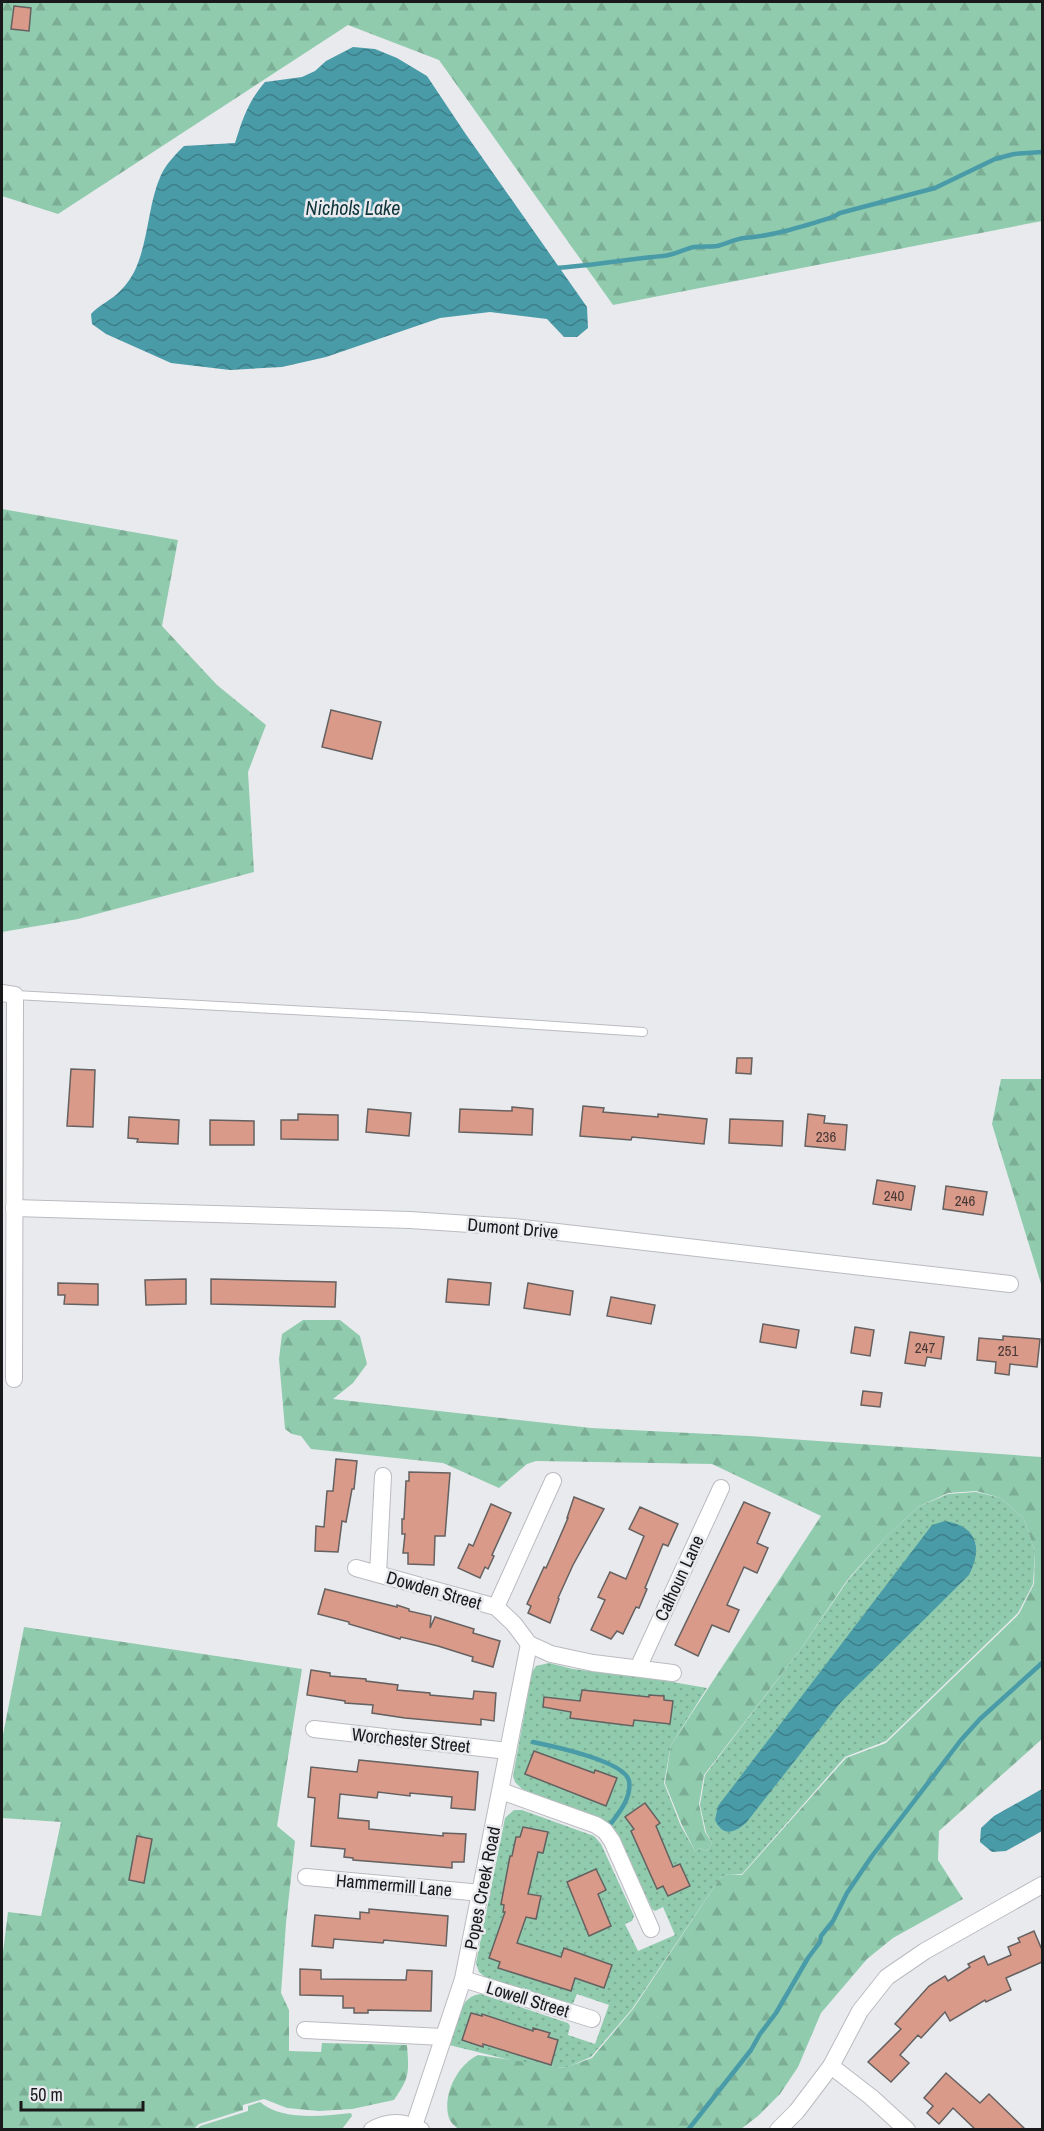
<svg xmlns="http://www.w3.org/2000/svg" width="1044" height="2131" font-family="'Archivo Narrow',sans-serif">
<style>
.grass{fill:url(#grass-dots)}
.forest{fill:url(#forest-firs)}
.park{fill:#90cbae}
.water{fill:url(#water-waves)}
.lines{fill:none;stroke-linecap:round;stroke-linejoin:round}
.stream{stroke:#4a9ba8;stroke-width:4.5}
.building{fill:#da9a8a;stroke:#656160;stroke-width:1.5}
.lane-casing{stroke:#babbc0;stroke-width:10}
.street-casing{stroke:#babbc0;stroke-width:18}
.lane{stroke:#fff;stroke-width:8}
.street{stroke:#fff;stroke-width:16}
.labels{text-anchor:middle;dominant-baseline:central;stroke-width:5;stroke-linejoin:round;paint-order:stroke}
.number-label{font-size:15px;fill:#493937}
.street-label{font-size:18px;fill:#19191b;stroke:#e9eaee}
.water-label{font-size:20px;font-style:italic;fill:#0e353c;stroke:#e9eaee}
</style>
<defs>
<pattern id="grass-dots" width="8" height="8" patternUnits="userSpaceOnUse" patternTransform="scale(1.5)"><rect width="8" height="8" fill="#90cbae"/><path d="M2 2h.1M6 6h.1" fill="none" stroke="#7cae95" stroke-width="1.8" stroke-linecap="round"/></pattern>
<pattern id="forest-firs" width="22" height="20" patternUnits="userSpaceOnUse" patternTransform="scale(1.5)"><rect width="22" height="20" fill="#90cbae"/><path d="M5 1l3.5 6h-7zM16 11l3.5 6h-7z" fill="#7cae95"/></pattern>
<pattern id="water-waves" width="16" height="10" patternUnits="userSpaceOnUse" patternTransform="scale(1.5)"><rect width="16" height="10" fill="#4a9ba8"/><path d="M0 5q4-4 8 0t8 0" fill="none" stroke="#3d7e88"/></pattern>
</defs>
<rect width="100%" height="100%" fill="#e9eaee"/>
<path class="grass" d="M 976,1492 L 1001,1498 L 1024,1519 L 1035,1552 L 1033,1584 L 1018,1613 L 886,1741 L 845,1757 L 742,1874 L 729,1874 L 720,1878 L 632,2009 L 591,2057 L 565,2068 L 518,2062 L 449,2045 C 455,2027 459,1995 481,1994 L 568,2023 L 570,2026 L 568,2035 L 595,2044 L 609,2005 L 577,1994 L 572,2006 L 485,1977 L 479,1972 L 476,1963 L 505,1818 L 514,1810 L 522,1810 L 594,1836 L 601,1844 L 634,1916 L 632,1921 L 625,1924 L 638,1951 L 675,1935 L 663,1907 L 655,1911 L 652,1909 L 619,1837 L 575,1809 L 522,1789 L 515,1782 L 513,1776 L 532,1672 L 536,1666 L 549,1663 L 573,1669 L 649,1678 L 707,1688 L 671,1745 L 664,1783 L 680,1824 L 695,1851 L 700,1848 L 707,1851 L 712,1843 L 706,1832 L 700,1805 L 705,1775 L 800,1650 L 849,1579 L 885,1538 L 918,1507 L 948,1494 Z"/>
<g class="forest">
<path d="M 2,2 L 1042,2 L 1042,221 L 613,305 L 439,60 L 348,25 L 58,214 L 2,196 Z"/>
<path d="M 2,509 L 178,540 L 162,626 L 217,685 L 266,725 L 248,772 L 254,872 L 78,919 L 2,932 Z"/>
<path d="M 1001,1079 L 1042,1079 L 1042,1287 L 992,1124 Z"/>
<path d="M 303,1320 L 340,1320 L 360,1336 L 367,1364 L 353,1383 L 333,1399 L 591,1428 L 749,1436 L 1041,1457 L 1042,1453 L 1042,1739 L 939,1831 L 938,1860 L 963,1899 L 893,1938 L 867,1959 L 821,2013 L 798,2067 L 780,2094 L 758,2116 L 741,2129 L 458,2129 C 455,2126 450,2122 449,2118 C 442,2096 457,2065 478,2055 L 564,2068 L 592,2058 L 633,2009 L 720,1878 L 729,1874 L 742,1875 L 846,1758 L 886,1743 L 1019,1614 L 1034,1584 L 1035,1552 L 1024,1519 L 1001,1498 L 976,1491 L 948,1493 L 918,1507 L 885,1538 L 848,1579 L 800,1650 L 704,1775 L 699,1804 L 705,1832 L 712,1843 L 707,1851 L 700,1848 L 695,1851 L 681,1823 L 665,1783 L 671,1745 L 821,1516 L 712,1464 L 536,1461 L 527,1464 L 499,1488 L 443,1463 L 311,1449 L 301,1436 L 292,1434 L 285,1429 L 279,1359 L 282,1334 Z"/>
<path d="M 24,1627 L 302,1669 L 277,1826 L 295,1841 L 286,1923 L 281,1993 L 289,2010 L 289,2051 L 321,2052 L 322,2043 L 407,2045 C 409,2072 410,2077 394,2100 L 352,2109 L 319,2111 L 287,2108 L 264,2099 L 243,2105 L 243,2110 L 199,2124 L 194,2129 L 2,2130 L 2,1960 L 8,1912 L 41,1916 L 61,1822 L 2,1818 L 2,1740 Z"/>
</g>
<path class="park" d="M 260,2102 C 282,2121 323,2116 351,2113 L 352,2116 L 342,2129 L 196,2130 L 200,2126 L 248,2111 L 248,2106 Z"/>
<g class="water">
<path d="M 353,47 L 375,49 L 397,58 L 427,76 L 465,133 L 587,307 L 588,328 L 577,337 L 564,337 L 547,319 L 490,312 L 440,318 L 326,357 L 282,367 L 230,370 L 171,363 L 106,334 L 92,324 L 91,314 C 100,304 112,300 120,291 C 126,286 133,275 136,268 C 149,238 148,204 161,175 C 166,164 176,154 184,146 L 235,143 C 243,118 248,102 265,82 L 302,77 L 315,71 L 326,61 Z"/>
<path d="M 945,1521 C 977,1526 983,1548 969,1575 L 841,1702 L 746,1823 C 734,1833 723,1837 715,1820 L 718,1806 L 932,1525 Z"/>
<path d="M 1042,1789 L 1042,1831 L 1006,1851 L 992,1852 L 980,1842 L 981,1828 L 994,1816 Z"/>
</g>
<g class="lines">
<g class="stream">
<path d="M 554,268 C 591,266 627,259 663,256 C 674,255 684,249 694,247 C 702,246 710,247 717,246 C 726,244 735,239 744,238 C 774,236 804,226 833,217 L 840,213 L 935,188 L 995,159 L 1014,154 L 1042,152"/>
<path d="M 533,1742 C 552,1746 625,1761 629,1781 C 632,1798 618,1814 609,1826"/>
<path d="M 688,2130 L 751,2050 L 760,2034 L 776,2013 L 808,1958 L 820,1942 L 821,1936 L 833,1921 L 847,1893 L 872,1856 L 961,1740 L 980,1719 L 1042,1663"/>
</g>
</g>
<g class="building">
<path d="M 14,6 L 31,8 L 29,31 L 11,29 Z"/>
<path d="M 331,710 L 381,722 L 372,759 L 322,747 Z"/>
<path d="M 737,1058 L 752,1058 L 751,1074 L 736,1073 Z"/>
<path d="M 71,1069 L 95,1070 L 93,1127 L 67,1126 Z"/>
<path d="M 583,1106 L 604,1108 L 603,1112 L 658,1117 L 658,1114 L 707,1119 L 704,1144 L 632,1137 L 631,1140 L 580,1136 Z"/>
<path d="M 512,1107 L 533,1109 L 532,1135 L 459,1132 L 460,1109 L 512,1111 Z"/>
<path d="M 368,1109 L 411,1113 L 409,1136 L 366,1132 Z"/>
<path d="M 298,1114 L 338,1115 L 338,1140 L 281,1139 L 281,1120 L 298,1120 Z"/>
<path d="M 808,1114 L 825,1116 L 824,1123 L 847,1125 L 845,1150 L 805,1146 Z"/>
<path d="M 129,1117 L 179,1120 L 178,1144 L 137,1142 L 138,1139 L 128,1138 Z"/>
<path d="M 730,1119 L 783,1121 L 782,1146 L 729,1143 Z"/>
<path d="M 210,1120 L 254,1121 L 254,1145 L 210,1145 Z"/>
<path d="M 877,1180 L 915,1186 L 911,1210 L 873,1204 Z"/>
<path d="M 946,1186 L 987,1192 L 983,1215 L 943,1209 Z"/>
<path d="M 186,1279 L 186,1304 L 146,1305 L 145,1280 Z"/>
<path d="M 211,1279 L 336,1282 L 335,1307 L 211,1304 Z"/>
<path d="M 448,1279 L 491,1283 L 489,1305 L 446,1302 Z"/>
<path d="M 58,1283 L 98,1284 L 98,1305 L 64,1304 L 65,1295 L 58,1295 Z"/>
<path d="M 528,1283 L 573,1291 L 570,1315 L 524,1308 Z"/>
<path d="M 611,1297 L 655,1305 L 651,1324 L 607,1316 Z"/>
<path d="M 763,1324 L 799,1330 L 796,1348 L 760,1342 Z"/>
<path d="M 855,1327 L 874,1330 L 870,1356 L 851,1353 Z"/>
<path d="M 910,1332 L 944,1337 L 941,1359 L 927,1357 L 925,1366 L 905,1363 Z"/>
<path d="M 1003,1336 L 1040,1339 L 1037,1367 L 1010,1364 L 1009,1375 L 995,1373 L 996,1362 L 977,1360 L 979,1338 L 1003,1340 Z"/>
<path d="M 863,1391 L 882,1393 L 880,1407 L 861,1405 Z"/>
<path d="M 336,1459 L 357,1461 L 354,1489 L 352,1489 L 346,1522 L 342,1521 L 338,1552 L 315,1551 L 316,1526 L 324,1527 L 327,1491 L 333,1491 Z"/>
<path d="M 409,1472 L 450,1473 L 445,1536 L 435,1536 L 434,1565 L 408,1564 L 408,1553 L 403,1553 L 405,1534 L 402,1534 L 402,1519 L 404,1519 L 406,1481 L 409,1481 Z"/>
<path d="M 574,1497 L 604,1509 L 573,1565 L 558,1598 L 559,1599 L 550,1623 L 528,1613 L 531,1606 L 527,1604 L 544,1567 L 546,1568 L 555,1548 L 568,1518 L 567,1518 Z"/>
<path d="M 744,1502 L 770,1513 L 757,1543 L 768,1548 L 757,1573 L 744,1567 L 727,1605 L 739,1610 L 729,1632 L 712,1625 L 698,1656 L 675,1645 Z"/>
<path d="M 491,1504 L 511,1513 L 492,1555 L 494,1556 L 488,1569 L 485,1567 L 480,1578 L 458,1568 L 469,1544 L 473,1546 Z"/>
<path d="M 640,1507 L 678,1524 L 668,1546 L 663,1544 L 645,1588 L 647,1589 L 639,1608 L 636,1607 L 623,1634 L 617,1631 L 611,1639 L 591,1630 L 605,1600 L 598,1597 L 610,1572 L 626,1579 L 644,1536 L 629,1529 Z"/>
<path d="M 325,1589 L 397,1607 L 397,1605 L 409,1609 L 409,1611 L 431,1616 L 430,1628 L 435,1617 L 474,1629 L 473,1633 L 500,1641 L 493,1667 L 472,1661 L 473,1657 L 438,1646 L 401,1637 L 400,1639 L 349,1624 L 349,1622 L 318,1614 Z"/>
<path d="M 311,1670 L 330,1673 L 330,1676 L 366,1679 L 366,1681 L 398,1685 L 397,1690 L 430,1693 L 430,1695 L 473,1699 L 474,1691 L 496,1693 L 494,1721 L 481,1719 L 481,1725 L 405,1718 L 372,1713 L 373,1705 L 345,1703 L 345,1701 L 307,1695 Z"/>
<path d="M 582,1690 L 649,1697 L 649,1695 L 664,1696 L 664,1700 L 673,1701 L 670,1724 L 634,1720 L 633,1726 L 609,1723 L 570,1718 L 571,1712 L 543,1707 L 544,1697 L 580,1701 Z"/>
<path d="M 534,1751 L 594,1773 L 595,1770 L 617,1778 L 606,1806 L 525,1774 Z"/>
<path d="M 359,1760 L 478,1772 L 475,1810 L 451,1808 L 452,1797 L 410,1793 L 410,1796 L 378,1792 L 377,1798 L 340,1794 L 338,1818 L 369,1821 L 369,1829 L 443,1836 L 443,1833 L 466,1834 L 464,1862 L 452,1862 L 452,1868 L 353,1860 L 353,1858 L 344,1857 L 345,1849 L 311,1846 L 315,1798 L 308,1797 L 311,1767 L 357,1772 Z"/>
<path d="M 645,1803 L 660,1823 L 656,1826 L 673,1867 L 680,1864 L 690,1886 L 668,1896 L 663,1886 L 657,1889 L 631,1831 L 634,1829 L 625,1817 Z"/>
<path d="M 523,1827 L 548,1832 L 543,1853 L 538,1852 L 528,1894 L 541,1896 L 536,1919 L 526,1917 L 517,1943 L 561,1957 L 564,1948 L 612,1965 L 604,1988 L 575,1978 L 571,1991 L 498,1968 L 500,1962 L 489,1958 L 505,1912 L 503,1912 L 504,1905 L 501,1904 L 510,1856 L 512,1856 L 516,1837 L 520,1837 Z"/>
<path d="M 137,1836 L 152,1839 L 144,1883 L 129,1880 Z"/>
<path d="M 596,1869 L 606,1890 L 598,1894 L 611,1926 L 589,1936 L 567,1882 Z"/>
<path d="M 369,1909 L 448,1916 L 446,1946 L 384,1940 L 383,1943 L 334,1939 L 333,1948 L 312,1946 L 315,1915 L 360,1919 L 360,1912 L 369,1913 Z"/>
<path d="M 1034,1931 L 1042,1950 L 1042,1962 L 1006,1978 L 1011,1990 L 986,2002 L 985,2000 L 950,2021 L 945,2012 L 921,2038 L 918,2035 L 900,2055 L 909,2063 L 891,2082 L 868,2062 L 901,2029 L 895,2024 L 929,1986 L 945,1976 L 948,1981 L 970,1967 L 968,1964 L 984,1956 L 988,1965 L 1011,1955 L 1008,1947 L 1020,1942 L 1018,1938 Z"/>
<path d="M 300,1969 L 321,1970 L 321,1979 L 406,1980 L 407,1970 L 432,1971 L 431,2011 L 368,2010 L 368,2013 L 354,2013 L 354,2008 L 343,2008 L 343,1996 L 300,1995 Z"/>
<path d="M 471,2013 L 482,2016 L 482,2014 L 533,2031 L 533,2028 L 550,2033 L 548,2037 L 558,2040 L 551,2065 L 483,2044 L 483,2047 L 462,2040 Z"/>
<path d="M 946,2073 L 980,2103 L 989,2094 L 1026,2130 L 976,2130 L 953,2108 L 939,2124 L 927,2113 L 933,2106 L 924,2098 Z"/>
</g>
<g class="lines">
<defs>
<path id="lane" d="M 15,995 L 421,1017 L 643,1032"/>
<g id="street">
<path d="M 2,993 L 15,995 L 14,1379"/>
<path d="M 14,1208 L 410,1220 L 514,1227 L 1010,1284"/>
<path d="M 356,1568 L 496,1607 L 514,1624 L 529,1644 L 551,1654 L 593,1663 L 673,1673"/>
<path d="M 378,1574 L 383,1476"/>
<path d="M 496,1607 L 553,1481"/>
<path d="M 638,1668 L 721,1488"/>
<path d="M 314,1729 L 508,1751"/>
<path d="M 501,1791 L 596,1825 L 605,1831 L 612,1841 L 651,1929"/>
<path d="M 306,1877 L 482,1893"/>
<path d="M 463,1979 L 592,2019"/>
<path d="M 305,2030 L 443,2037"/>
<path d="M 831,2066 L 871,2097 L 907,2130"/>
<path d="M 414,2126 L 463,1979 L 529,1644"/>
<path d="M 372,2130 C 389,2120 404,2121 421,2130"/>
<path d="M 778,2130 L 797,2111 L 831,2066 L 860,2011 L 887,1977 L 925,1951 L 1042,1885"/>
</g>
</defs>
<use href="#lane" class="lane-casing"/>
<use href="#street" class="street-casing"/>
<use href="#lane" class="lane"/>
<use href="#street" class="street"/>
</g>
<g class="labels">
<g class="number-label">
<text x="826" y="1136">236</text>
<text x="894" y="1195">240</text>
<text x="965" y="1200">246</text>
<text x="925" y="1347">247</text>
<text x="1008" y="1350">251</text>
</g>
<g class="street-label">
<text transform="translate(513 1228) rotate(5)">Dumont Drive</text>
<text transform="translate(679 1578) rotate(-65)">Calhoun Lane</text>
<text transform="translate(434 1590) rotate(16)">Dowden Street</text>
<text transform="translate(411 1740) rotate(6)">Worchester Street</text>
<text transform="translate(394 1885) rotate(5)">Hammermill Lane</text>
<text transform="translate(482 1888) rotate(-79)">Popes Creek Road</text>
<text transform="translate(528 1999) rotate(17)">Lowell Street</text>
</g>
<g class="water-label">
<text x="353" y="207">Nichols Lake</text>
</g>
</g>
<rect width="1044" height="2131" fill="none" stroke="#19191b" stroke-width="6"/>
<path d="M21 2101v9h122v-9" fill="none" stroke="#19191b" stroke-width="3"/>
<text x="30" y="2101" font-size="18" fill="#19191b" stroke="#e9eaee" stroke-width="4.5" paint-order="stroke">50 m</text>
</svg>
